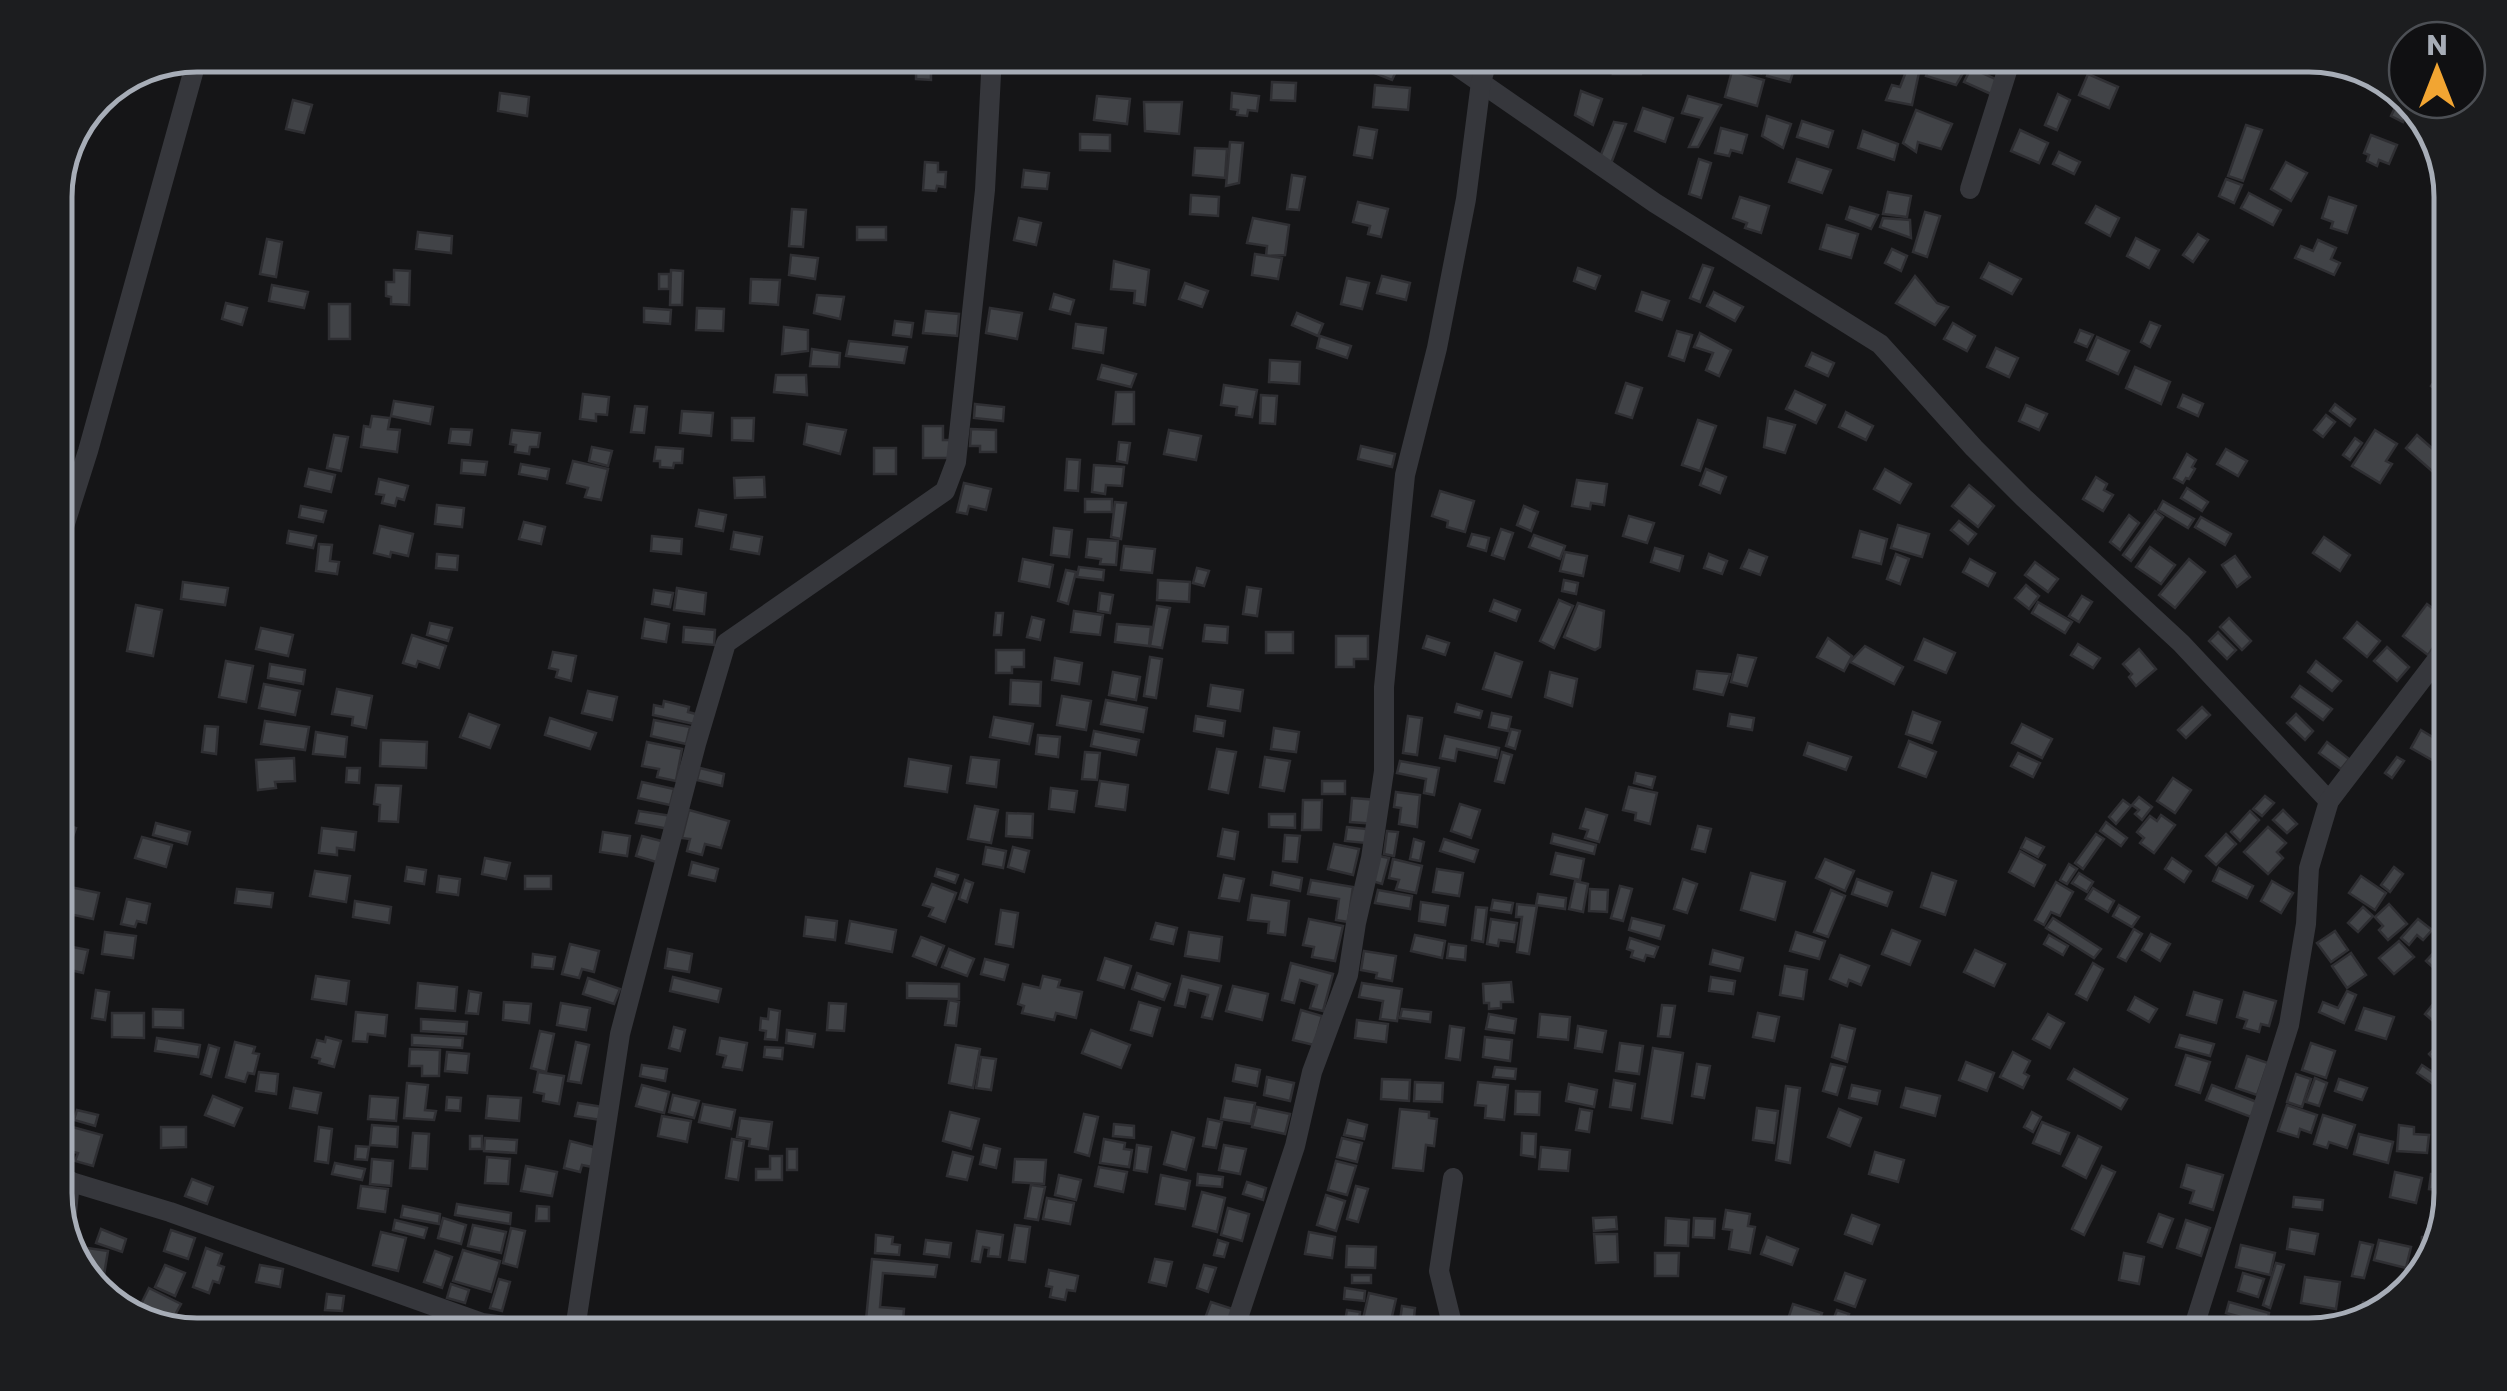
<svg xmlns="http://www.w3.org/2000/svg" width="2507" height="1391" font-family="Poppins,sans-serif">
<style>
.building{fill:#414347;stroke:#2f2f33;stroke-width:2.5}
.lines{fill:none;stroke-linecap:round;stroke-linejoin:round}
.street{stroke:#36373c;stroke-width:20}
.rim{fill:none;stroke:#a7adb7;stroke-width:5}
</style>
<rect width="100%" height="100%" fill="#151517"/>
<g class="building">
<path d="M 1373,55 L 1381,55 L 1400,63 L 1392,80 L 1367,70 Z"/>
<path d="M 1547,55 L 1569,55 L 1563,72 L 1544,65 Z"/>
<path d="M 1617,55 L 1650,55 L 1641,74 L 1613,74 Z"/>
<path d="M 1773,55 L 1797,59 L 1790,82 L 1767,76 Z"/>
<path d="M 1749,59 L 1764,63 L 1761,73 L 1746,69 Z"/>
<path d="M 1932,60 L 1963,73 L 1956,85 L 1926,76 Z"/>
<path d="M 916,68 L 931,68 L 931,80 L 916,79 Z"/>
<path d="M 1920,68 L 1912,105 L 1886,100 L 1892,85 L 1900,87 L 1907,69 Z"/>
<path d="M 1971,68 L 1998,80 L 1991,94 L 1964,82 Z"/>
<path d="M 1732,71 L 1764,80 L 1757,106 L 1725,97 Z"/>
<path d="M 2088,74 L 2118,87 L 2109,108 L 2079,95 Z"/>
<path d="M 1272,82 L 1296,83 L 1295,101 L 1271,100 Z"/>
<path d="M 1375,85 L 1410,88 L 1408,110 L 1373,107 Z"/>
<path d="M 1581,91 L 1602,99 L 1593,125 L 1575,115 Z"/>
<path d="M 500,93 L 529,97 L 527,116 L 498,111 Z"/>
<path d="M 1232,93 L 1259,96 L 1257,111 L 1248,110 L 1247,116 L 1237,115 L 1238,110 L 1231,109 Z"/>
<path d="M 2058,94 L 2070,100 L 2057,130 L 2045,125 Z"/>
<path d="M 1097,96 L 1130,99 L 1127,124 L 1094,120 Z"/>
<path d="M 1688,96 L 1721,105 L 1698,147 L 1689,147 L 1702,118 L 1682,113 Z"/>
<path d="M 2400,97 L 2412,105 L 2403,122 L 2391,116 Z"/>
<path d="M 293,100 L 312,105 L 304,133 L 286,129 Z"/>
<path d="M 1144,102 L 1182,102 L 1179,134 L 1145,131 Z"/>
<path d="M 1643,108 L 1673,118 L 1665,142 L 1635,131 Z"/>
<path d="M 1916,110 L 1952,124 L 1941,149 L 1918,142 L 1916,152 L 1903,143 Z"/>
<path d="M 1767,116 L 1791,124 L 1783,148 L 1762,136 Z"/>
<path d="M 1802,121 L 1833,131 L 1828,147 L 1797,137 Z"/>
<path d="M 1614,122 L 1626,124 L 1609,169 L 1598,162 Z"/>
<path d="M 2246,125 L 2262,130 L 2243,181 L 2228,176 Z"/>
<path d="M 1359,127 L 1377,130 L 1372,158 L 1354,155 Z"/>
<path d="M 1721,128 L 1747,135 L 1742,153 L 1731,150 L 1729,156 L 1715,153 Z"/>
<path d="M 2020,130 L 2048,143 L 2039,163 L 2011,151 Z"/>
<path d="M 1863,131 L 1898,144 L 1894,160 L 1858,148 Z"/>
<path d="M 1080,134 L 1110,135 L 1110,151 L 1080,150 Z"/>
<path d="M 2371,135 L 2397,145 L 2389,164 L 2379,160 L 2377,166 L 2367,161 L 2369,155 L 2364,153 Z"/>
<path d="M 1230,142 L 1243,143 L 1239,183 L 1226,186 Z"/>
<path d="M 1195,148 L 1227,149 L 1225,178 L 1193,175 Z"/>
<path d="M 2059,152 L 2080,162 L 2074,174 L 2053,164 Z"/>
<path d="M 1699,159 L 1711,163 L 1701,198 L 1689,194 Z"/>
<path d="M 1797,159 L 1831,170 L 1822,193 L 1789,182 Z"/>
<path d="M 925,162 L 938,163 L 938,172 L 946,172 L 945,187 L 937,186 L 936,191 L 923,190 Z"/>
<path d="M 2286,162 L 2307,173 L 2291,201 L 2271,189 Z"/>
<path d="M 1024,170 L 1049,173 L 1047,189 L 1022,187 Z"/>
<path d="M 1292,175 L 1305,177 L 1299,210 L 1287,209 Z"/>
<path d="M 2226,179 L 2242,185 L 2234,203 L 2219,196 Z"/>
<path d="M 1888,192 L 1911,196 L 1907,217 L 1883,214 Z"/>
<path d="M 2249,193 L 2281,210 L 2273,225 L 2241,208 Z"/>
<path d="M 1191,195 L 1219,197 L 1218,216 L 1190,214 Z"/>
<path d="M 1740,197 L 1769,206 L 1761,233 L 1745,228 L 1747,223 L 1733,218 Z"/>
<path d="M 2329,197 L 2356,206 L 2347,233 L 2331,228 L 2333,222 L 2322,218 Z"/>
<path d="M 1358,202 L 1388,209 L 1381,237 L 1368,234 L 1370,226 L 1353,222 Z"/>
<path d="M 2096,206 L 2119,218 L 2110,236 L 2086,223 Z"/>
<path d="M 1850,207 L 1878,215 L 1871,229 L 1846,219 Z"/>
<path d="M 792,209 L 806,210 L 803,247 L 789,246 Z"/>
<path d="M 1925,212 L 1940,216 L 1927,257 L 1913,252 Z"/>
<path d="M 1019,218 L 1041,223 L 1036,245 L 1014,240 Z"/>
<path d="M 1253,218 L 1289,225 L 1285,255 L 1266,256 L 1267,246 L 1247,243 Z"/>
<path d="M 1883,218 L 1910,220 L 1911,238 L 1880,227 Z"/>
<path d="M 1827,225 L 1858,234 L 1851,258 L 1820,249 Z"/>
<rect x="857" y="227" width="29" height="13"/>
<path d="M 418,232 L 452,236 L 451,253 L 416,249 Z"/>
<path d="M 2198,234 L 2208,240 L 2193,262 L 2183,255 Z"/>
<path d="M 2136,238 L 2159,250 L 2149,268 L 2127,256 Z"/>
<path d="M 267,239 L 282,242 L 276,277 L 260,274 Z"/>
<path d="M 2318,240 L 2336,248 L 2331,259 L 2340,263 L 2334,275 L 2295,258 L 2301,246 L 2313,251 Z"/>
<path d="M 1892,249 L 1907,256 L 1901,271 L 1885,263 Z"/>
<path d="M 1255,254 L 1282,258 L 1278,279 L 1252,275 Z"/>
<path d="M 791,255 L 818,258 L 815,279 L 789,275 Z"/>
<path d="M 1114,261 L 1149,270 L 1145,305 L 1134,303 L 1135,291 L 1111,289 Z"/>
<path d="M 1989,263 L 2021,279 L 2012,294 L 1981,278 Z"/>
<path d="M 1703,265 L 1713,268 L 1700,302 L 1690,298 Z"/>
<path d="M 1578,268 L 1600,276 L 1595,289 L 1574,281 Z"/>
<path d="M 394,270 L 410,271 L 409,305 L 391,304 L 391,297 L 386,296 L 386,282 L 394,282 Z"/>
<path d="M 671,270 L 683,271 L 682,305 L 670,305 Z"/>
<rect x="659" y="274" width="10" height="15"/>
<path d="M 1382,276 L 1410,283 L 1406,300 L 1377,293 Z"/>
<path d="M 1915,276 L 1937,303 L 1948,307 L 1935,325 L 1896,303 Z"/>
<path d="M 1347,278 L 1369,283 L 1362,309 L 1341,304 Z"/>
<path d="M 751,279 L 780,280 L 778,305 L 750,303 Z"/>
<path d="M 1185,283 L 1208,291 L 1202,307 L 1179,299 Z"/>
<path d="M 272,285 L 308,292 L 304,308 L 269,301 Z"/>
<path d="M 1642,292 L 1669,301 L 1662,320 L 1636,311 Z"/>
<path d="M 1714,292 L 1743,307 L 1735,321 L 1707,306 Z"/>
<path d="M 1054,294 L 1074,300 L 1070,314 L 1050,309 Z"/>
<path d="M 817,295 L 844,297 L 840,319 L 814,313 Z"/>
<path d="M 226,303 L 247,308 L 242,325 L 222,319 Z"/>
<rect x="329" y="304" width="21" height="35"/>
<path d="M 644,308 L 671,310 L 670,324 L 644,322 Z"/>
<path d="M 697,308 L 724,309 L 723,331 L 696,330 Z"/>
<path d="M 990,308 L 1022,313 L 1017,339 L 986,333 Z"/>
<path d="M 926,311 L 959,314 L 957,336 L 923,333 Z"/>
<path d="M 1297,313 L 1323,324 L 1318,336 L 1292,325 Z"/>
<path d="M 895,321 L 913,323 L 911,337 L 893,335 Z"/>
<path d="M 2150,322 L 2160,326 L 2150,347 L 2141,342 Z"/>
<path d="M 1953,323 L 1975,336 L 1967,351 L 1944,339 Z"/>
<path d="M 1076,324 L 1106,328 L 1103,353 L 1073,348 Z"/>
<path d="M 784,327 L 808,330 L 808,351 L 782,354 Z"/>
<path d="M 2080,330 L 2093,335 L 2087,347 L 2075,342 Z"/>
<path d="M 1677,331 L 1692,335 L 1684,361 L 1669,356 Z"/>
<path d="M 1700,333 L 1731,350 L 1719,376 L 1706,370 L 1713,353 L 1694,347 Z"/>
<path d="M 1320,336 L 1351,346 L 1347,358 L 1317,348 Z"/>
<path d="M 2097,337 L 2129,351 L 2118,374 L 2087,360 Z"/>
<path d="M 849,341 L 907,347 L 904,363 L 846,356 Z"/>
<path d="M 1996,348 L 2018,358 L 2009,377 L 1987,367 Z"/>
<path d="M 812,349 L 840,353 L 839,367 L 810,366 Z"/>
<path d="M 1812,353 L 1834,363 L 1828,376 L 1806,366 Z"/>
<path d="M 1270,360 L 1300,362 L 1299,384 L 1269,382 Z"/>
<path d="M 1102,365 L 1136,374 L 1131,387 L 1098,379 Z"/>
<path d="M 2135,367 L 2170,382 L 2161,404 L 2126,388 Z"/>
<path d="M 776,375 L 806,375 L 807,395 L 774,392 Z"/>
<path d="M 2437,378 L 2452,390 L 2452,403 L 2431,386 Z"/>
<path d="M 1626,383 L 1642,388 L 1632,418 L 1616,413 Z"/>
<path d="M 1224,385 L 1257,390 L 1252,417 L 1236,415 L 1237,407 L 1221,405 Z"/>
<path d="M 1795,391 L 1825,405 L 1816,423 L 1786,409 Z"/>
<path d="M 1116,392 L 1134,392 L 1134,424 L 1113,424 Z"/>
<path d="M 583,394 L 609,397 L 607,415 L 596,414 L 596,421 L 580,419 Z"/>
<path d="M 1261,395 L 1277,396 L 1275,424 L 1260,423 Z"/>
<path d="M 2183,395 L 2203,404 L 2198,416 L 2178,407 Z"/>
<path d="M 394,401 L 433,407 L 430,424 L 391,416 Z"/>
<path d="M 975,404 L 1004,407 L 1003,421 L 974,418 Z"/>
<path d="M 2335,404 L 2355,419 L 2350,426 L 2330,411 Z"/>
<path d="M 2026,405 L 2047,414 L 2039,430 L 2019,421 Z"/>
<path d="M 635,406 L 647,407 L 644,433 L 631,432 Z"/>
<path d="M 682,411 L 713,413 L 711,436 L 680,433 Z"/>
<path d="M 1846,412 L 1873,426 L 1866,440 L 1839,427 Z"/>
<path d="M 2326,415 L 2335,422 L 2323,437 L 2314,430 Z"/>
<path d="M 372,416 L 390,418 L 388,429 L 400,430 L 397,452 L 361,447 L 364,426 L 370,427 Z"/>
<path d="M 732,418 L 754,418 L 753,441 L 732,440 Z"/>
<path d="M 1768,418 L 1795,425 L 1785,453 L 1764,447 Z"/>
<path d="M 1698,420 L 1716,426 L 1700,471 L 1682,465 Z"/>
<path d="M 807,424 L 846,430 L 840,454 L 804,444 Z"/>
<path d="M 923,426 L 943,426 L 943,440 L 950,440 L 950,458 L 923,458 Z"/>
<path d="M 451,429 L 472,430 L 470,445 L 449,443 Z"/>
<path d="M 971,429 L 996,430 L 996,452 L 980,452 L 980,446 L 970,446 Z"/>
<path d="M 512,430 L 540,433 L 538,447 L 530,447 L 529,454 L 515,452 L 516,445 L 510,444 Z"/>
<path d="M 1169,430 L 1201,436 L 1196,460 L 1164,454 Z"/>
<path d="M 2375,430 L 2397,444 L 2386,461 L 2392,464 L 2380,483 L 2352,466 Z"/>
<path d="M 334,435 L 348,437 L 341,471 L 327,468 Z"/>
<path d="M 2417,435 L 2443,458 L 2432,471 L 2406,448 Z"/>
<path d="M 2355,438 L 2362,443 L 2350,460 L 2343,455 Z"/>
<path d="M 1119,442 L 1130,443 L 1127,463 L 1117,461 Z"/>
<path d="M 1361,446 L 1395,454 L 1392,467 L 1358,459 Z"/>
<path d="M 592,447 L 612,451 L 608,466 L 589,461 Z"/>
<path d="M 656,447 L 683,449 L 682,463 L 674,463 L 673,468 L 660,467 L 660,461 L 654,461 Z"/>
<rect x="874" y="448" width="22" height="26"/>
<path d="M 2226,449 L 2247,461 L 2238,476 L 2217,464 Z"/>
<path d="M 2187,454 L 2196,460 L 2192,467 L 2195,469 L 2189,479 L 2186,478 L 2183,483 L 2174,478 Z"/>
<path d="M 1067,459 L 1080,460 L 1078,491 L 1065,490 Z"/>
<path d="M 462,460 L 487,462 L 485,475 L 461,473 Z"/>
<path d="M 573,461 L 608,469 L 601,500 L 585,497 L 588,488 L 567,483 Z"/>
<path d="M 521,464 L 549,469 L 547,479 L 519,474 Z"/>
<path d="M 1094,465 L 1124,467 L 1122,486 L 1106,485 L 1105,494 L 1092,492 Z"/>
<path d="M 309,469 L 335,475 L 331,492 L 305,486 Z"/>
<path d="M 1706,469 L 1726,477 L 1720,493 L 1700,485 Z"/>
<path d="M 1885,469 L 1911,484 L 1900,503 L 1874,489 Z"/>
<path d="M 764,477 L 765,497 L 735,498 L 734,478 Z"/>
<path d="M 2096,477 L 2107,484 L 2104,490 L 2113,495 L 2103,511 L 2083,499 Z"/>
<path d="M 379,479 L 408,486 L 404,500 L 397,498 L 395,506 L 382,503 L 384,495 L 376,494 Z"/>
<path d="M 1577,480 L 1607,484 L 1604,505 L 1591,503 L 1590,509 L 1572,506 Z"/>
<path d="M 964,483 L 991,489 L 986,510 L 969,506 L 967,514 L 957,512 Z"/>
<path d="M 1969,485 L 1994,506 L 1978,527 L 1952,506 Z"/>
<path d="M 2187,488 L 2208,502 L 2202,511 L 2181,498 Z"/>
<path d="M 1440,491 L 1474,501 L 1465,532 L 1447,527 L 1448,521 L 1432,516 Z"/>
<rect x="1085" y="499" width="27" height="13"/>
<path d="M 2163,501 L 2194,519 L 2188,528 L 2158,510 Z"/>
<path d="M 1115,502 L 1126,503 L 1121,539 L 1111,537 Z"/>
<path d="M 437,505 L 464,508 L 462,527 L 435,524 Z"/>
<path d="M 301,506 L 326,511 L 323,522 L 299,517 Z"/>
<path d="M 1524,506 L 1538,512 L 1531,531 L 1517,525 Z"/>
<path d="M 699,510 L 726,515 L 723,531 L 696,526 Z"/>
<path d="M 2155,511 L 2163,517 L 2131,561 L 2123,555 Z"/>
<path d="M 2129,515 L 2139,523 L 2120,550 L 2110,542 Z"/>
<path d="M 1629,516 L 1654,523 L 1647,543 L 1623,536 Z"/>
<path d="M 2201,517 L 2231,534 L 2225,545 L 2195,527 Z"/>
<path d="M 1959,521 L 1976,534 L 1968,544 L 1951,530 Z"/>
<path d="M 524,522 L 545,527 L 541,544 L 519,539 Z"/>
<path d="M 1898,525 L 1929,534 L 1922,557 L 1891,548 Z"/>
<path d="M 380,526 L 413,534 L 408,556 L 391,552 L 390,557 L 374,553 Z"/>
<path d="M 1054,528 L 1072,530 L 1069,557 L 1051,555 Z"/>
<path d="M 1501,529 L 1513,533 L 1504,559 L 1492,555 Z"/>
<path d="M 289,531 L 316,536 L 313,548 L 287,543 Z"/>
<path d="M 1860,531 L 1887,539 L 1881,564 L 1853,557 Z"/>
<path d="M 734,532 L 762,537 L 759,554 L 731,549 Z"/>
<path d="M 1472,534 L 1489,538 L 1486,551 L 1468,546 Z"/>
<path d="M 1534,535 L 1565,546 L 1560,559 L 1529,547 Z"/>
<path d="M 652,536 L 682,539 L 681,554 L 651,551 Z"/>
<path d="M 2324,537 L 2350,555 L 2340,571 L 2313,553 Z"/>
<path d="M 1088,539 L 1118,541 L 1116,565 L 1100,564 L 1101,559 L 1086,557 Z"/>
<path d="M 319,544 L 332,545 L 330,561 L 339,562 L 337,574 L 316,571 Z"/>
<path d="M 1124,546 L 1155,549 L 1152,573 L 1121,570 Z"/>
<path d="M 2150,547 L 2175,565 L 2161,584 L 2136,567 Z"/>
<path d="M 1655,548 L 1683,556 L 1679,571 L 1651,562 Z"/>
<path d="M 1749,550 L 1767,557 L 1760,575 L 1741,568 Z"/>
<path d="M 1565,552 L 1587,556 L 1583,576 L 1560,571 Z"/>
<path d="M 437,554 L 458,556 L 457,570 L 436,568 Z"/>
<path d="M 1709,554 L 1727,561 L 1722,574 L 1704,568 Z"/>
<path d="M 1896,554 L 1909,559 L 1900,584 L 1887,579 Z"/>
<path d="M 2235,556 L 2250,577 L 2237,587 L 2222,565 Z"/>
<path d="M 1023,559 L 1053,565 L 1049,587 L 1019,581 Z"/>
<path d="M 1970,559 L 1995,573 L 1988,586 L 1963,572 Z"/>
<path d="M 2189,559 L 2205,572 L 2175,608 L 2159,595 Z"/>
<path d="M 2035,562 L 2058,579 L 2048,592 L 2025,575 Z"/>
<path d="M 1079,567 L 1104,570 L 1103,580 L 1077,577 Z"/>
<path d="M 1197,568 L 1209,571 L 1204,586 L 1193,583 Z"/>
<path d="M 1066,570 L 1076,572 L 1068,604 L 1058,601 Z"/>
<path d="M 1158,580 L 1190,582 L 1189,602 L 1157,600 Z"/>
<path d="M 1564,580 L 1578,583 L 1576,594 L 1562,591 Z"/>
<path d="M 183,582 L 228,588 L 225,605 L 181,599 Z"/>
<path d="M 2026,585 L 2039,596 L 2029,609 L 2015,598 Z"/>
<path d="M 1247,587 L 1261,589 L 1257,616 L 1243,614 Z"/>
<path d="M 677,588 L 706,593 L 704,614 L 674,610 Z"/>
<path d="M 654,590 L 673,593 L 670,607 L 652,604 Z"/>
<path d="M 1100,593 L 1113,595 L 1110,613 L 1098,611 Z"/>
<path d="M 2082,596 L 2092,602 L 2079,622 L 2069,616 Z"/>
<path d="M 1494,600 L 1520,610 L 1516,621 L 1490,611 Z"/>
<path d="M 1559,600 L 1573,606 L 1554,648 L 1540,641 Z"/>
<path d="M 2038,602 L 2072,622 L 2065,633 L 2032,613 Z"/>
<path d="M 1578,603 L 1604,611 L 1600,647 L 1595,650 L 1564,637 Z"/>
<path d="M 2427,604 L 2451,622 L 2428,655 L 2403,636 Z"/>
<path d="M 136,605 L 162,610 L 153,656 L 127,651 Z"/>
<path d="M 1157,606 L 1170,608 L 1162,648 L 1150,646 Z"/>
<path d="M 1074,611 L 1103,615 L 1100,635 L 1071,632 Z"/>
<path d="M 996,613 L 1003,613 L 1001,635 L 994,635 Z"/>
<path d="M 1032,617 L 1044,620 L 1040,640 L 1027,637 Z"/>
<path d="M 2229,618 L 2251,641 L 2242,650 L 2220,627 Z"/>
<path d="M 645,619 L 669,624 L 666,642 L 642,638 Z"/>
<path d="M 2357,622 L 2380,641 L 2367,657 L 2344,638 Z"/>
<path d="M 430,623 L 452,628 L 448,641 L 427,635 Z"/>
<path d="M 1117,624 L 1151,627 L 1149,646 L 1115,642 Z"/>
<path d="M 1205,625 L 1228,627 L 1227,643 L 1203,641 Z"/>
<path d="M 684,627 L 715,630 L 714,645 L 683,642 Z"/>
<path d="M 261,628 L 293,635 L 288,656 L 256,649 Z"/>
<rect x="1266" y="632" width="27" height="21"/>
<path d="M 2218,632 L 2236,650 L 2227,659 L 2209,641 Z"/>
<path d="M 412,635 L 446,646 L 439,668 L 418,661 L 416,667 L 403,663 Z"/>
<path d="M 1336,636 L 1368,636 L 1368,659 L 1354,659 L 1354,667 L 1336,667 Z"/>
<path d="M 1427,636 L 1449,643 L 1445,655 L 1423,648 Z"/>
<path d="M 1828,638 L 1852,656 L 1844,671 L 1817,657 Z"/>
<path d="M 1924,639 L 1955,653 L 1946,673 L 1915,660 Z"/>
<path d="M 2078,644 L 2100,658 L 2093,668 L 2071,655 Z"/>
<path d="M 1865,646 L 1903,667 L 1894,684 L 1850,662 Z"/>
<path d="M 2387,647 L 2409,667 L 2397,681 L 2374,661 Z"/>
<path d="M 2139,649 L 2156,669 L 2136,686 L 2129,677 L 2132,674 L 2123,664 Z"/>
<path d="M 996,650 L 1024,650 L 1024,667 L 1012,667 L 1012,673 L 996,673 Z"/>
<path d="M 553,652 L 576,656 L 571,681 L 556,677 L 558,670 L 549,668 Z"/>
<path d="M 1495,653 L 1522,662 L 1511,697 L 1483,689 Z"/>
<path d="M 1738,655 L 1756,658 L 1747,686 L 1731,682 Z"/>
<path d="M 1150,657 L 1162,659 L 1156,698 L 1144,696 Z"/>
<path d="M 1055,658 L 1082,663 L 1079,684 L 1052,680 Z"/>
<path d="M 226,661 L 253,666 L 246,702 L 219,697 Z"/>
<path d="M 2316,661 L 2341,681 L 2332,691 L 2308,672 Z"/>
<path d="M 270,664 L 305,670 L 303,684 L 268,678 Z"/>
<path d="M 1697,671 L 1730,674 L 1723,695 L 1694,689 Z"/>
<path d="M 1113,672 L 1140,677 L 1136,700 L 1109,695 Z"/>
<path d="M 1550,672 L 1577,679 L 1572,706 L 1545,697 Z"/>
<path d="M 1011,680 L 1041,682 L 1040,706 L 1010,704 Z"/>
<path d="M 264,684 L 300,691 L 295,715 L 259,708 Z"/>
<path d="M 1211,685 L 1243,690 L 1240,711 L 1208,706 Z"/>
<path d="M 2300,686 L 2332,709 L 2323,720 L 2292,697 Z"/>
<path d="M 337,689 L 372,696 L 366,728 L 352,725 L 353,717 L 332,714 Z"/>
<path d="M 588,691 L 617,697 L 612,720 L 582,713 Z"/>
<path d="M 1062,696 L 1091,701 L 1086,730 L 1057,725 Z"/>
<path d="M 1106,700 L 1147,708 L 1143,732 L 1101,724 Z"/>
<path d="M 664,701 L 689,707 L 688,712 L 696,714 L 694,724 L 653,715 L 654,705 L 663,707 Z"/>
<path d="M 1457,704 L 1482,711 L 1480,718 L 1455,712 Z"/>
<path d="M 2202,707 L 2210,715 L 2186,738 L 2178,730 Z"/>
<path d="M 1913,712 L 1940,722 L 1932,743 L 1906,734 Z"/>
<path d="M 1492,713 L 1511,717 L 1508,731 L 1489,727 Z"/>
<path d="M 469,714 L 499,725 L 490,748 L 460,737 Z"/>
<path d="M 1730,714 L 1754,718 L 1752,730 L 1728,726 Z"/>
<path d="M 2296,714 L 2313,731 L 2305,740 L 2287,723 Z"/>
<path d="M 1196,716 L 1225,721 L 1223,736 L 1194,731 Z"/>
<path d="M 1408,716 L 1422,718 L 1417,755 L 1403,753 Z"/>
<path d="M 994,717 L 1033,724 L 1029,744 L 990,737 Z"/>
<path d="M 550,718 L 596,733 L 590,749 L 545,735 Z"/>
<path d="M 654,720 L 690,727 L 686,744 L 651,736 Z"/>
<path d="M 265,721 L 309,727 L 305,750 L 261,744 Z"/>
<path d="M 2022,724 L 2052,739 L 2042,758 L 2012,743 Z"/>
<path d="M 205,726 L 218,727 L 216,754 L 202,752 Z"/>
<path d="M 1274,728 L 1299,732 L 1296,752 L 1271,749 Z"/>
<path d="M 1511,729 L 1520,731 L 1515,749 L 1506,746 Z"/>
<path d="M 2421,730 L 2449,747 L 2439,764 L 2411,748 Z"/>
<path d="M 1094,731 L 1139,740 L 1136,755 L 1091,746 Z"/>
<path d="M 316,732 L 347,737 L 345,757 L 313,754 Z"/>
<path d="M 1038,735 L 1060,737 L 1058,757 L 1036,754 Z"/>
<path d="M 1445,736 L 1499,748 L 1497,758 L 1457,749 L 1455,761 L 1440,758 Z"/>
<path d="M 381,740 L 427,742 L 426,768 L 380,766 Z"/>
<path d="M 1909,741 L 1936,752 L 1926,777 L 1899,767 Z"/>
<path d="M 647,742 L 682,749 L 676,781 L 657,777 L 659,769 L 642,766 Z"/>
<path d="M 2327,742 L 2349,759 L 2341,769 L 2319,753 Z"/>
<path d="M 1808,743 L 1851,757 L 1846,770 L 1804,755 Z"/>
<path d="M 1217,749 L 1236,752 L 1228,793 L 1209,789 Z"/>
<path d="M 1085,752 L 1100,753 L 1097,780 L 1082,779 Z"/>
<path d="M 1502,752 L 1512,755 L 1504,783 L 1495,781 Z"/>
<path d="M 2018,753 L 2040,763 L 2033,777 L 2011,766 Z"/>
<path d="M 971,757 L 999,760 L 996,787 L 967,783 Z"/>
<path d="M 1265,757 L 1290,761 L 1284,791 L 1260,787 Z"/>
<path d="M 2397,757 L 2404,761 L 2392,778 L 2385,773 Z"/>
<path d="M 294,758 L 295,781 L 275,782 L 276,788 L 258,790 L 256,760 Z"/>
<path d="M 909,759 L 951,766 L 947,792 L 905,786 Z"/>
<path d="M 1400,761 L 1439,768 L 1434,795 L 1424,793 L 1426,779 L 1397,773 Z"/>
<path d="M 347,768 L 360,768 L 359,783 L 346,782 Z"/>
<path d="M 700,768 L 724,774 L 722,786 L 697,780 Z"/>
<path d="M 1636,773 L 1655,777 L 1652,788 L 1634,783 Z"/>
<path d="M 2173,778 L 2191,790 L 2175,813 L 2157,801 Z"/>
<path d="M 1100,781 L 1128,785 L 1125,810 L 1096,806 Z"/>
<rect x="1322" y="781" width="23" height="13"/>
<path d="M 642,782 L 674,789 L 670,805 L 638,798 Z"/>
<path d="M 376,785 L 401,786 L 398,822 L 379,821 L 380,805 L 374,804 Z"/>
<path d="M 1629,787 L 1657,793 L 1650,824 L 1635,820 L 1636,813 L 1623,810 Z"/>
<path d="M 1051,788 L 1077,791 L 1074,812 L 1049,809 Z"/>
<path d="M 1396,792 L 1420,795 L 1417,827 L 1399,824 L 1401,808 L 1394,807 Z"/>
<path d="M 2265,796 L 2274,803 L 2262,816 L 2253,809 Z"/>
<path d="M 2139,797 L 2152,807 L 2142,820 L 2135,814 L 2139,810 L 2132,805 Z"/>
<path d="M 1352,798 L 1378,800 L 1376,824 L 1350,822 Z"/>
<path d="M 1303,800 L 1322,800 L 1321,830 L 1302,830 Z"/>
<path d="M 2123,800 L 2131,806 L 2116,824 L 2109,817 Z"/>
<path d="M 1460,804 L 1480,810 L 1471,838 L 1451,831 Z"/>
<path d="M 975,806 L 998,810 L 991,843 L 968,839 Z"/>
<path d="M 1586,809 L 1607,815 L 1599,842 L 1585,838 L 1588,830 L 1580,828 Z"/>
<path d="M 689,810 L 729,821 L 721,848 L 705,844 L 702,855 L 687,851 L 690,839 L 682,838 Z"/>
<path d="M 2283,810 L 2297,824 L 2287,833 L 2273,820 Z"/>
<path d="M 639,811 L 672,816 L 669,829 L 636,823 Z"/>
<path d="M 2250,811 L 2259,820 L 2240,841 L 2231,832 Z"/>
<path d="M 1007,813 L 1033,814 L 1032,838 L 1006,836 Z"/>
<path d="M 1269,814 L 1295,814 L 1295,828 L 1269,827 Z"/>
<path d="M 2161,815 L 2175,825 L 2154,853 L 2140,843 L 2144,838 L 2137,832 L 2150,816 L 2157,821 Z"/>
<path d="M 55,821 L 76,828 L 68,850 L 55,846 Z"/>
<path d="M 2106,822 L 2127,838 L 2121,846 L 2100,831 Z"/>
<path d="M 156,823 L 190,832 L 187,844 L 153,835 Z"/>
<path d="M 1698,826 L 1711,829 L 1705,852 L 1692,849 Z"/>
<path d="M 1347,827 L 1377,830 L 1376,844 L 1345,841 Z"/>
<path d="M 2268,827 L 2286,843 L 2277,852 L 2283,858 L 2268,874 L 2244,852 Z"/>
<path d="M 322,828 L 356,832 L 354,850 L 337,848 L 337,855 L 319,853 Z"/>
<path d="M 1223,829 L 1238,832 L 1234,859 L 1218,856 Z"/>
<path d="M 1387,831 L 1398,832 L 1394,856 L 1384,854 Z"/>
<path d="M 603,832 L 630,836 L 627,856 L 600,852 Z"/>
<path d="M 1553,834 L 1596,845 L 1594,854 L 1551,843 Z"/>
<path d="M 2096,834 L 2104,839 L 2083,869 L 2075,863 Z"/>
<path d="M 2226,834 L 2236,844 L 2216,865 L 2206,856 Z"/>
<path d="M 1285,835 L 1300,836 L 1297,862 L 1283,861 Z"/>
<path d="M 642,836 L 669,843 L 663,864 L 636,856 Z"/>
<path d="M 142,837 L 172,845 L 166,867 L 135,858 Z"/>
<path d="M 2026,838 L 2044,847 L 2038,857 L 2021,848 Z"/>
<path d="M 1414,839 L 1424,842 L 1420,861 L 1410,859 Z"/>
<path d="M 1444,839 L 1478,850 L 1474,862 L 1440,851 Z"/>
<path d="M 1334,844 L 1359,849 L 1353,875 L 1328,869 Z"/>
<path d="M 986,847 L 1006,851 L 1003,868 L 983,864 Z"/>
<path d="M 1013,847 L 1029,851 L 1024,872 L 1008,867 Z"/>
<path d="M 2020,851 L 2045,865 L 2034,886 L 2009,872 Z"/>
<path d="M 1556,853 L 1584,859 L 1580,880 L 1551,874 Z"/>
<path d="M 1379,856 L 1389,858 L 1382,884 L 1372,881 Z"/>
<path d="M 485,858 L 510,863 L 506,879 L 482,874 Z"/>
<path d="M 2172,858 L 2191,871 L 2184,882 L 2165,869 Z"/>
<path d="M 1393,859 L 1422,866 L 1416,893 L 1396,889 L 1399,880 L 1389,878 Z"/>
<path d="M 1825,859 L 1854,871 L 1845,891 L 1816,878 Z"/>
<path d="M 692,862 L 718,869 L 715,881 L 689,875 Z"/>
<path d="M 2069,864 L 2077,869 L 2067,884 L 2060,880 Z"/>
<path d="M 407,867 L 426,870 L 424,884 L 405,881 Z"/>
<path d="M 2394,867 L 2403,874 L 2390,892 L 2381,885 Z"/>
<path d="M 2219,868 L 2253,886 L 2247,898 L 2213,881 Z"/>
<path d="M 937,869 L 958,875 L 955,883 L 935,876 Z"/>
<path d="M 1437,869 L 1463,873 L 1459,896 L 1433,892 Z"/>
<path d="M 315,871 L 350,876 L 346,902 L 310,896 Z"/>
<path d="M 1273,872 L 1302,878 L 1300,891 L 1271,885 Z"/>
<path d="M 1751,873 L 1785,882 L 1775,920 L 1741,910 Z"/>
<path d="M 1932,873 L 1956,881 L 1945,915 L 1921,907 Z"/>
<path d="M 2079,873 L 2093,882 L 2087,892 L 2072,883 Z"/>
<path d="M 1224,875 L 1244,879 L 1239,901 L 1219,898 Z"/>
<path d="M 439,876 L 460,879 L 458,895 L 437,892 Z"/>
<rect x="525" y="876" width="26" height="13"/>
<path d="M 2361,876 L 2386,893 L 2375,910 L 2349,893 Z"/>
<path d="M 1683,879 L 1697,884 L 1687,913 L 1674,909 Z"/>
<path d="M 1857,879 L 1892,892 L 1887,906 L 1852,894 Z"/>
<path d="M 965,880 L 973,883 L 967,902 L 959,899 Z"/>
<path d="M 1311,880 L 1353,887 L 1348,922 L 1336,920 L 1339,899 L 1308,894 Z"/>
<path d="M 1575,881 L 1588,884 L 1583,912 L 1569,909 Z"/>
<path d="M 2272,881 L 2293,893 L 2281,913 L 2261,901 Z"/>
<path d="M 2056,882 L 2073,892 L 2060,916 L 2051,912 L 2044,925 L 2035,920 Z"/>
<path d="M 56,884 L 99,893 L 93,919 L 55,911 Z"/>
<path d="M 932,884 L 956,893 L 945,922 L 929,916 L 933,908 L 923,905 Z"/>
<path d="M 1620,886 L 1632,889 L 1623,921 L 1611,918 Z"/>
<path d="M 2093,888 L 2114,901 L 2108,912 L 2086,899 Z"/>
<path d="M 237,889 L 273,893 L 271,907 L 235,903 Z"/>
<path d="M 1590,889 L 1608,890 L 1607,912 L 1589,911 Z"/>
<path d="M 1378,890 L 1412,896 L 1410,909 L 1375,903 Z"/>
<path d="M 1831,890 L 1845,896 L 1828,937 L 1814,932 Z"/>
<path d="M 1538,894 L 1566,898 L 1565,909 L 1536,905 Z"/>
<path d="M 1252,895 L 1289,901 L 1285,935 L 1268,933 L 1269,922 L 1248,920 Z"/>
<path d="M 127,899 L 150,904 L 146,923 L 137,921 L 135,927 L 121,924 Z"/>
<path d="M 1493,900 L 1513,903 L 1511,913 L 1491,910 Z"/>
<path d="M 355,901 L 391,907 L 389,923 L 353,917 Z"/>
<path d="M 1421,902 L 1448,906 L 1445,925 L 1419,921 Z"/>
<path d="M 1517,904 L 1537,906 L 1529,954 L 1517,952 L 1522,917 L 1516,917 Z"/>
<path d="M 2389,904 L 2407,924 L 2388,940 L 2379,930 L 2383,926 L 2375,917 Z"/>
<path d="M 2119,905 L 2139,917 L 2132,927 L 2113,916 Z"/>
<path d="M 1476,907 L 1487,908 L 1483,942 L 1472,940 Z"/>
<path d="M 2363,907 L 2373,916 L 2358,932 L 2348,923 Z"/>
<path d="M 1001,910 L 1018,913 L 1013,947 L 996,944 Z"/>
<path d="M 806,917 L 837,921 L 835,940 L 804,936 Z"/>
<path d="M 1632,918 L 1664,926 L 1660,939 L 1629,930 Z"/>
<path d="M 2053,918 L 2101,949 L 2094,958 L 2046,928 Z"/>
<path d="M 1309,919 L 1343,926 L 1335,961 L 1312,957 L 1314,947 L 1303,945 Z"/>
<path d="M 1491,919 L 1517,923 L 1514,942 L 1499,940 L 1498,946 L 1487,944 Z"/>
<path d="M 2418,919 L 2432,930 L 2423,940 L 2417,935 L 2409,945 L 2401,938 Z"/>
<path d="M 850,921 L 896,930 L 892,952 L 846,943 Z"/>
<path d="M 1156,923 L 1177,928 L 1173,944 L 1151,939 Z"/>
<path d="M 2134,929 L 2142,934 L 2126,961 L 2118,957 Z"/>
<path d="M 1892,930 L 1920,941 L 1910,965 L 1882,954 Z"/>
<path d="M 2335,931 L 2348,950 L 2331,962 L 2317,943 Z"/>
<path d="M 105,932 L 136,936 L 133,958 L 102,954 Z"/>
<path d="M 1189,932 L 1222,937 L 1219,961 L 1185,956 Z"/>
<path d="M 1796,932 L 1825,941 L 1819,959 L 1790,951 Z"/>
<path d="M 2151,934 L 2170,944 L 2160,961 L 2142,950 Z"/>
<path d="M 1415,935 L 1445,941 L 1442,958 L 1411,951 Z"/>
<path d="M 2049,935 L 2068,946 L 2063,955 L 2044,944 Z"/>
<path d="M 921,937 L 944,946 L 936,965 L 913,956 Z"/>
<path d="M 1630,938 L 1658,947 L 1654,957 L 1646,955 L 1644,961 L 1631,957 L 1633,951 L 1627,949 Z"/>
<path d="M 2399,941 L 2414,957 L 2394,974 L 2379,958 Z"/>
<path d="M 570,944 L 599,951 L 594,972 L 582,969 L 579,978 L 562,974 Z"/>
<path d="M 1449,944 L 1466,946 L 1465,960 L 1447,958 Z"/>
<path d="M 62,945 L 88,950 L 83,973 L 57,967 Z"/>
<path d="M 2439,947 L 2452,960 L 2452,977 L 2448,981 L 2426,961 Z"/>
<path d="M 668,949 L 692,954 L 689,972 L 665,968 Z"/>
<path d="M 949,949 L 974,959 L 967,976 L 942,967 Z"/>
<path d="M 1713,950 L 1743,958 L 1740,971 L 1710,964 Z"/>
<path d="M 1975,950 L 2005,964 L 1994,986 L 1964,972 Z"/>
<path d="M 1364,951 L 1396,956 L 1392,981 L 1376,978 L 1377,973 L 1361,970 Z"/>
<path d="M 2351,953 L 2366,975 L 2347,988 L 2332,966 Z"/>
<path d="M 533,954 L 555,957 L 553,969 L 532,967 Z"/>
<path d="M 1840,955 L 1869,966 L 1861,985 L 1849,980 L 1847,986 L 1830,979 Z"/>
<path d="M 1105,958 L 1131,966 L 1124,988 L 1098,980 Z"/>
<path d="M 985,959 L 1008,965 L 1004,980 L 981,974 Z"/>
<path d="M 1291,963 L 1333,974 L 1323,1011 L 1310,1008 L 1317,985 L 1300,980 L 1294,1003 L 1282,1000 Z"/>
<path d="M 2093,963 L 2103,969 L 2087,1000 L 2076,994 Z"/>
<path d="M 1785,966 L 1807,970 L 1803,999 L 1780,995 Z"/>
<path d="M 1137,973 L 1170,984 L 1164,1000 L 1132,989 Z"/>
<path d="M 316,976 L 349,981 L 346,1004 L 312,999 Z"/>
<path d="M 1043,976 L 1060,980 L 1058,987 L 1082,992 L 1076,1018 L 1056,1013 L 1054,1020 L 1022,1013 L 1024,1006 L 1018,1004 L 1023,984 L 1040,988 Z"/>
<path d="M 1182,976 L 1221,986 L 1212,1019 L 1202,1017 L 1208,995 L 1189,990 L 1185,1007 L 1175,1005 Z"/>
<path d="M 673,977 L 721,989 L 718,1002 L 670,991 Z"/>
<path d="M 1711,977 L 1735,981 L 1733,994 L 1709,991 Z"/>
<path d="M 588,978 L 620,989 L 614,1004 L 583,994 Z"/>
<path d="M 1511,982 L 1513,1002 L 1501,1002 L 1501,1008 L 1489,1009 L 1489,1003 L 1484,1003 L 1483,984 Z"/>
<path d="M 418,983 L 457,987 L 455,1011 L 416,1008 Z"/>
<path d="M 907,983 L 959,984 L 959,999 L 907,998 Z"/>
<path d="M 1362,983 L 1402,989 L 1397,1021 L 1380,1019 L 1383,1001 L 1359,997 Z"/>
<path d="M 1233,986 L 1268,994 L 1262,1020 L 1226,1011 Z"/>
<path d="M 2447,987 L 2452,991 L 2452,1027 L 2447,1033 L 2425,1014 Z"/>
<path d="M 96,990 L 109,992 L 105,1020 L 92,1018 Z"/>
<path d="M 469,991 L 481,993 L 478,1014 L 466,1013 Z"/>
<path d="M 2347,991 L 2356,995 L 2344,1023 L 2319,1012 L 2323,1002 L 2338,1008 Z"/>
<path d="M 2194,992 L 2222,1000 L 2216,1023 L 2187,1015 Z"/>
<path d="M 2244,992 L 2276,1001 L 2269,1026 L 2261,1024 L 2259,1032 L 2244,1028 L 2247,1020 L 2237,1017 Z"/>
<path d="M 2135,997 L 2157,1009 L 2149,1022 L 2128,1010 Z"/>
<path d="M 949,1000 L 959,1002 L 956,1026 L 945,1025 Z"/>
<path d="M 504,1002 L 531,1004 L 529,1023 L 503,1020 Z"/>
<path d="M 1139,1002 L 1160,1008 L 1152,1036 L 1131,1030 Z"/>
<path d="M 561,1003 L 590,1008 L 586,1030 L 557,1025 Z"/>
<path d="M 829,1003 L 846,1004 L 844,1031 L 827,1030 Z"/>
<path d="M 1662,1005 L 1675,1006 L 1670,1037 L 1658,1036 Z"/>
<path d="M 2364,1008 L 2394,1017 L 2386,1039 L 2356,1030 Z"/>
<path d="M 153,1009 L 183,1010 L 183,1028 L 153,1027 Z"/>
<path d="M 769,1009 L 780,1011 L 777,1040 L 765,1039 L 766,1031 L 760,1030 L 761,1018 L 768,1019 Z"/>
<path d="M 1402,1009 L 1431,1012 L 1430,1022 L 1400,1018 Z"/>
<path d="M 1301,1010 L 1322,1016 L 1314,1045 L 1293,1040 Z"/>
<path d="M 356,1012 L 387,1015 L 385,1036 L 368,1034 L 367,1042 L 353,1041 Z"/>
<path d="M 112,1013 L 144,1013 L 144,1038 L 112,1037 Z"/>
<path d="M 1758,1013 L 1779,1017 L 1774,1041 L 1753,1037 Z"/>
<path d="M 1489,1014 L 1516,1019 L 1514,1033 L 1486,1029 Z"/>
<path d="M 1540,1014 L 1570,1017 L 1568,1040 L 1538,1037 Z"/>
<path d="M 2048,1014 L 2064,1023 L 2050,1048 L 2033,1039 Z"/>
<path d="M 421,1019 L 467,1022 L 466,1034 L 421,1031 Z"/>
<path d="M 1357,1020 L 1388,1024 L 1386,1042 L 1355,1038 Z"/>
<path d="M 1840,1025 L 1855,1029 L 1847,1062 L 1832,1057 Z"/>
<path d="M 1450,1026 L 1464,1028 L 1460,1060 L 1446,1058 Z"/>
<path d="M 1578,1026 L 1606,1031 L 1602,1052 L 1575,1048 Z"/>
<path d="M 674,1027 L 685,1030 L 680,1051 L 669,1048 Z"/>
<path d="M 787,1030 L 815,1034 L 813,1047 L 786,1043 Z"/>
<path d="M 1091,1030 L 1130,1045 L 1121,1068 L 1082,1053 Z"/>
<path d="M 540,1031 L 554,1034 L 546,1072 L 531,1068 Z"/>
<path d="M 412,1035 L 463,1038 L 462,1048 L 412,1045 Z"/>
<path d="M 2180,1035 L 2214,1044 L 2210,1056 L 2176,1047 Z"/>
<path d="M 326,1037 L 341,1041 L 334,1067 L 319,1063 L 320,1059 L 312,1057 L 317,1040 L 325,1042 Z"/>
<path d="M 1485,1037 L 1512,1040 L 1510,1061 L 1483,1057 Z"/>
<path d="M 157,1038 L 200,1045 L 198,1057 L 155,1051 Z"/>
<path d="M 720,1038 L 747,1043 L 742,1070 L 723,1067 L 726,1056 L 717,1054 Z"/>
<path d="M 2444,1039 L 2452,1046 L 2452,1072 L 2449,1075 L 2429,1054 Z"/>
<path d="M 235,1042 L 255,1047 L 253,1053 L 259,1054 L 254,1074 L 248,1073 L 245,1082 L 226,1077 Z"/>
<path d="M 576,1042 L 589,1045 L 581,1083 L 568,1081 Z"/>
<path d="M 1620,1043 L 1643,1046 L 1639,1074 L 1616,1071 Z"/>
<path d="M 2311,1043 L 2335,1051 L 2326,1078 L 2302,1070 Z"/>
<path d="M 209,1045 L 219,1048 L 211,1077 L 201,1074 Z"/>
<path d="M 956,1045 L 980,1049 L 973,1088 L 949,1083 Z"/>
<path d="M 765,1047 L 783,1048 L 782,1059 L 764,1057 Z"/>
<path d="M 1653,1048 L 1683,1053 L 1672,1123 L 1642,1118 Z"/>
<path d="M 410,1049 L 440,1050 L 439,1076 L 422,1076 L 422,1066 L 409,1066 Z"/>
<path d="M 447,1052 L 469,1054 L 467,1073 L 445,1071 Z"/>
<path d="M 2013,1052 L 2030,1061 L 2024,1073 L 2029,1076 L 2023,1088 L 2000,1077 Z"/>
<path d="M 2186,1055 L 2210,1062 L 2200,1093 L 2176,1085 Z"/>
<path d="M 2247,1056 L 2268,1063 L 2257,1095 L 2236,1088 Z"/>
<path d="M 981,1057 L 996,1059 L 991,1090 L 976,1088 Z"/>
<path d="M 1966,1062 L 1994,1073 L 1987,1091 L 1959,1080 Z"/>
<path d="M 1697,1064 L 1710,1066 L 1704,1098 L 1692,1096 Z"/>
<path d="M 1831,1064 L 1845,1067 L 1837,1095 L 1823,1091 Z"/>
<path d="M 642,1065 L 667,1069 L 665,1081 L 640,1076 Z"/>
<path d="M 1236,1065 L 1260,1070 L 1257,1086 L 1233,1081 Z"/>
<path d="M 2422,1065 L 2446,1081 L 2440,1089 L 2417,1073 Z"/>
<path d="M 1495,1067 L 1516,1069 L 1515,1079 L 1493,1077 Z"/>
<path d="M 2074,1069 L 2127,1099 L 2121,1109 L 2068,1079 Z"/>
<path d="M 259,1072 L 278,1074 L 276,1094 L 256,1091 Z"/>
<path d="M 538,1072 L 564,1076 L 559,1104 L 543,1101 L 544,1094 L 534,1092 Z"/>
<path d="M 2296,1074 L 2311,1079 L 2302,1107 L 2287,1102 Z"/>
<path d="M 1267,1077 L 1294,1083 L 1290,1101 L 1264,1095 Z"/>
<path d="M 2315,1078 L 2327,1083 L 2319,1106 L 2306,1102 Z"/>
<path d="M 1382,1079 L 1410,1080 L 1409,1101 L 1381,1099 Z"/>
<path d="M 2339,1079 L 2367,1088 L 2362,1100 L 2335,1091 Z"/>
<path d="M 1614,1080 L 1635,1084 L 1631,1110 L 1610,1107 Z"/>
<path d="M 1415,1082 L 1443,1083 L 1442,1102 L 1414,1101 Z"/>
<path d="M 1478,1082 L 1508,1085 L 1504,1120 L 1485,1118 L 1486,1106 L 1475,1105 Z"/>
<path d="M 407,1083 L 428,1085 L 425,1110 L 436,1111 L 434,1120 L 404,1118 Z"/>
<path d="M 1569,1084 L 1597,1090 L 1594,1107 L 1566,1101 Z"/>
<path d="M 642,1085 L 669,1092 L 664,1113 L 636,1106 Z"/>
<path d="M 1852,1085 L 1880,1091 L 1877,1104 L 1849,1098 Z"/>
<path d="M 2212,1085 L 2257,1102 L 2251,1117 L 2206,1100 Z"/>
<path d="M 1786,1086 L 1800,1088 L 1790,1163 L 1776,1160 Z"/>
<path d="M 294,1088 L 321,1093 L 317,1113 L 290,1108 Z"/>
<path d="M 1906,1088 L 1940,1096 L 1935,1116 L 1901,1107 Z"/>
<path d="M 1516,1091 L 1540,1092 L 1539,1115 L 1515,1114 Z"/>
<path d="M 673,1095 L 699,1101 L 694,1118 L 669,1112 Z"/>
<path d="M 213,1096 L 242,1108 L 234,1126 L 205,1115 Z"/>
<path d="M 370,1096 L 398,1098 L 396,1121 L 368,1119 Z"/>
<path d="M 488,1096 L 521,1098 L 519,1121 L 486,1118 Z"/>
<path d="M 447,1097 L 461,1098 L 460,1111 L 446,1110 Z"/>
<path d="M 1225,1098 L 1255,1103 L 1251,1124 L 1221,1119 Z"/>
<path d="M 578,1103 L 603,1107 L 601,1120 L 575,1116 Z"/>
<path d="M 703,1104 L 735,1110 L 731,1129 L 699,1122 Z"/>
<path d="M 2287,1105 L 2317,1115 L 2311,1133 L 2300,1129 L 2298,1137 L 2278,1131 Z"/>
<path d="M 1257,1107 L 1290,1114 L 1285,1134 L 1252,1127 Z"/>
<path d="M 1757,1108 L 1778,1111 L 1774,1143 L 1753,1140 Z"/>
<path d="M 1400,1109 L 1429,1112 L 1429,1118 L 1437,1119 L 1434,1146 L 1426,1145 L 1423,1171 L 1393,1168 Z"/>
<path d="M 1580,1109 L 1592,1111 L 1589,1132 L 1576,1130 Z"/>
<path d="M 1839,1109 L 1861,1118 L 1850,1146 L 1828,1137 Z"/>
<path d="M 77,1110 L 98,1115 L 95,1126 L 74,1120 Z"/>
<path d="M 950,1112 L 979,1119 L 971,1149 L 943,1141 Z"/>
<path d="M 2032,1112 L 2041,1117 L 2033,1132 L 2024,1127 Z"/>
<path d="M 1084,1114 L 1098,1117 L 1089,1156 L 1075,1152 Z"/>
<path d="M 2323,1115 L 2355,1125 L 2347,1148 L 2329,1142 L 2327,1148 L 2314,1144 Z"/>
<path d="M 662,1116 L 691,1121 L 687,1142 L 658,1136 Z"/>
<path d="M 740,1118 L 772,1122 L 768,1149 L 749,1146 L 750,1139 L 737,1137 Z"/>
<path d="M 1208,1119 L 1222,1122 L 1216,1148 L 1203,1146 Z"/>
<path d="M 1348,1120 L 1367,1125 L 1364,1139 L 1344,1135 Z"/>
<path d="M 2042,1122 L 2069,1133 L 2060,1154 L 2033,1143 Z"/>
<path d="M 1114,1124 L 1134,1126 L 1134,1138 L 1113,1136 Z"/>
<path d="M 65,1125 L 102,1135 L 93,1166 L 75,1161 L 78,1153 L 58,1148 Z"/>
<path d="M 372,1125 L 398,1127 L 397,1147 L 370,1145 Z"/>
<path d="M 2399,1125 L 2414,1127 L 2414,1134 L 2429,1135 L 2427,1153 L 2397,1151 Z"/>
<path d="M 161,1127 L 186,1127 L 186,1147 L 161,1148 Z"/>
<path d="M 319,1127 L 332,1129 L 328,1163 L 315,1161 Z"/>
<path d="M 1172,1132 L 1194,1138 L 1186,1170 L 1164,1164 Z"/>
<path d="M 413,1133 L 429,1134 L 427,1169 L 410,1168 Z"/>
<path d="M 1522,1133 L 1536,1134 L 1535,1157 L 1521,1155 Z"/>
<path d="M 2359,1134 L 2393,1142 L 2388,1163 L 2354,1154 Z"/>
<rect x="470" y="1136" width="12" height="13"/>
<path d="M 2078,1136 L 2101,1147 L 2086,1178 L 2063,1166 Z"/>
<path d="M 485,1138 L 517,1140 L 516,1153 L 484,1151 Z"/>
<path d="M 1342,1138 L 1362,1143 L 1357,1162 L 1337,1157 Z"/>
<path d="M 732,1139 L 744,1141 L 738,1180 L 726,1178 Z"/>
<path d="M 1104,1139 L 1125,1143 L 1124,1149 L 1132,1150 L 1129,1167 L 1100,1163 Z"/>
<path d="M 570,1141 L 597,1148 L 592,1167 L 582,1165 L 580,1172 L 564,1168 Z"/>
<path d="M 984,1145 L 1000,1149 L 996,1168 L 980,1164 Z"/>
<path d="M 1137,1145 L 1151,1147 L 1147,1172 L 1134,1170 Z"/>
<path d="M 1224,1145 L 1246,1149 L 1240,1174 L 1219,1170 Z"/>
<path d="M 356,1146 L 369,1147 L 367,1160 L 355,1159 Z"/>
<path d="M 1541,1147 L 1570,1150 L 1568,1171 L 1539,1169 Z"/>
<rect x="787" y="1149" width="10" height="21"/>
<path d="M 953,1152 L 973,1157 L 967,1180 L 947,1176 Z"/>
<path d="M 1875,1152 L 1904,1160 L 1898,1182 L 1869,1174 Z"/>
<path d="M 770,1156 L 782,1156 L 782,1180 L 756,1180 L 756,1169 L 770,1169 Z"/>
<path d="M 487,1157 L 510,1159 L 508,1184 L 485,1183 Z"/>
<path d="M 372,1159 L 393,1161 L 391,1186 L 370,1184 Z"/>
<path d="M 1015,1159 L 1046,1160 L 1044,1184 L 1013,1182 Z"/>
<path d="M 1336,1161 L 1356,1166 L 1347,1195 L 1328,1190 Z"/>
<path d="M 335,1163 L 365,1169 L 362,1180 L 332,1174 Z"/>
<path d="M 2187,1165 L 2223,1175 L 2213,1210 L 2190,1203 L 2194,1191 L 2181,1187 Z"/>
<path d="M 526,1166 L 557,1172 L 552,1196 L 521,1191 Z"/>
<path d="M 2102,1166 L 2115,1172 L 2084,1235 L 2072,1229 Z"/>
<path d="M 1099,1167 L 1127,1172 L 1123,1192 L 1095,1186 Z"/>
<path d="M 2395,1172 L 2422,1178 L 2416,1203 L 2390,1197 Z"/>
<path d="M 1198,1174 L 1223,1177 L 1222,1187 L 1197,1185 Z"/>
<path d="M 2431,1174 L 2452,1176 L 2452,1191 L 2429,1189 Z"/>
<path d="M 1059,1175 L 1081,1180 L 1076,1200 L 1055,1195 Z"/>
<path d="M 1161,1175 L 1190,1181 L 1185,1209 L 1156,1204 Z"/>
<path d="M 192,1179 L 213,1187 L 207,1204 L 185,1196 Z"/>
<path d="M 1247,1182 L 1266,1188 L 1263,1200 L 1243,1194 Z"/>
<path d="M 1031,1185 L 1045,1187 L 1038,1220 L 1025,1218 Z"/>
<path d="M 361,1186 L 388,1189 L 385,1212 L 358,1208 Z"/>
<path d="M 1356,1186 L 1368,1189 L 1358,1222 L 1347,1219 Z"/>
<path d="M 1202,1192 L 1225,1198 L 1217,1232 L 1193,1226 Z"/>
<path d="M 1326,1195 L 1345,1201 L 1336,1231 L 1317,1225 Z"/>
<path d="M 2294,1197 L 2323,1200 L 2322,1210 L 2293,1207 Z"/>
<path d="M 1047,1198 L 1074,1203 L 1070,1224 L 1043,1219 Z"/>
<path d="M 457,1204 L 511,1213 L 510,1224 L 455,1215 Z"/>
<path d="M 403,1206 L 440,1214 L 439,1224 L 401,1217 Z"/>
<path d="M 537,1206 L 549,1207 L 549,1221 L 536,1221 Z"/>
<path d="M 1228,1208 L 1249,1214 L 1242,1241 L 1221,1235 Z"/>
<path d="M 1726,1210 L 1750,1214 L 1748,1226 L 1755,1227 L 1750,1253 L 1729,1249 L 1732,1230 L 1723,1229 Z"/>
<path d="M 2159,1214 L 2173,1219 L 2162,1247 L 2148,1242 Z"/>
<path d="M 1852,1215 L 1879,1225 L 1872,1244 L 1845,1234 Z"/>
<path d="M 1616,1217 L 1617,1229 L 1594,1231 L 1593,1218 Z"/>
<path d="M 443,1218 L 466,1225 L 461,1244 L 438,1238 Z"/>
<path d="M 1666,1218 L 1689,1220 L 1688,1246 L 1665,1245 Z"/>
<path d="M 1694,1218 L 1715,1219 L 1714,1238 L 1693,1237 Z"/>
<path d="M 395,1220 L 427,1228 L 424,1238 L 393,1230 Z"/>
<path d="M 2186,1220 L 2210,1228 L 2201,1256 L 2177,1248 Z"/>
<path d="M 473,1225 L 506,1232 L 501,1253 L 468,1246 Z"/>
<path d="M 1015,1225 L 1030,1227 L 1025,1262 L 1009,1260 Z"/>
<path d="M 511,1228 L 525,1231 L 517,1267 L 503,1263 Z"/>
<path d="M 101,1229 L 126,1239 L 122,1252 L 96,1243 Z"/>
<path d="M 2290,1229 L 2318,1234 L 2314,1254 L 2287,1249 Z"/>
<path d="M 171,1230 L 195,1238 L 188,1259 L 164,1251 Z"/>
<path d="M 977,1231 L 1003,1235 L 1000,1257 L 988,1256 L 989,1248 L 983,1247 L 980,1262 L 972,1261 Z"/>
<path d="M 381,1232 L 406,1238 L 398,1271 L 373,1265 Z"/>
<path d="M 1309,1232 L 1335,1237 L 1332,1258 L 1305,1254 Z"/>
<path d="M 1594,1234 L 1617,1234 L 1618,1262 L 1596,1263 Z"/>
<path d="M 876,1235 L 893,1237 L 892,1244 L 900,1245 L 899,1255 L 875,1253 Z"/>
<path d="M 1767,1237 L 1798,1249 L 1792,1265 L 1761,1254 Z"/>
<path d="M 2422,1237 L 2441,1237 L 2434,1262 L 2421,1262 Z"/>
<path d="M 926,1240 L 951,1243 L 949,1257 L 924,1254 Z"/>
<path d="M 1218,1240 L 1228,1243 L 1224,1257 L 1214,1255 Z"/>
<path d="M 2379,1240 L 2411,1247 L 2406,1268 L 2374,1260 Z"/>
<path d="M 2360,1242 L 2373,1245 L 2364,1278 L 2352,1276 Z"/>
<path d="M 2241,1245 L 2275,1253 L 2270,1275 L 2236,1267 Z"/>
<path d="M 1347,1246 L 1376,1247 L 1375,1268 L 1346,1267 Z"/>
<path d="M 81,1247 L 108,1251 L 102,1287 L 95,1286 L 78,1269 Z"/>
<path d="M 206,1248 L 222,1254 L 218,1265 L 224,1267 L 219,1283 L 213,1281 L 209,1293 L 193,1287 Z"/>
<path d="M 463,1250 L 500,1261 L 491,1292 L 453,1281 Z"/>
<path d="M 435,1251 L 452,1257 L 442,1288 L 424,1282 Z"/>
<path d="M 1655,1253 L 1679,1253 L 1678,1276 L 1655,1276 Z"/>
<path d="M 2124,1253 L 2144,1257 L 2139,1284 L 2119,1280 Z"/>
<path d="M 872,1259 L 937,1265 L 935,1277 L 883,1273 L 880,1307 L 904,1309 L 902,1334 L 888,1332 L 888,1336 L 873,1336 L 874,1331 L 865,1330 Z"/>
<path d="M 1155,1259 L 1172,1262 L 1166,1286 L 1149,1282 Z"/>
<path d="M 2276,1263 L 2284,1265 L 2270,1308 L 2263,1305 Z"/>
<path d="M 165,1265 L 185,1273 L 175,1296 L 155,1287 Z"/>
<path d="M 260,1265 L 283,1269 L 280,1287 L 256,1282 Z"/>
<path d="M 1204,1265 L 1216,1268 L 1208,1292 L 1197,1288 Z"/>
<path d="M 1049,1270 L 1078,1276 L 1075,1291 L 1067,1290 L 1065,1300 L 1050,1297 L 1052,1287 L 1046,1286 Z"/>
<path d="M 1845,1273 L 1865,1280 L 1855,1307 L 1835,1300 Z"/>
<path d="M 2243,1273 L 2264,1279 L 2258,1297 L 2238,1291 Z"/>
<rect x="1352" y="1275" width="19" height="8"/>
<path d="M 2305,1277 L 2340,1282 L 2336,1309 L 2301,1303 Z"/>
<path d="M 499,1279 L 510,1282 L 502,1311 L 490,1308 Z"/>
<path d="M 451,1284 L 469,1290 L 465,1303 L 447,1298 Z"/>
<path d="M 149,1288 L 181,1304 L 170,1324 L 139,1308 Z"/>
<path d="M 1345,1288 L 1365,1291 L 1364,1301 L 1344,1299 Z"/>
<path d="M 1369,1293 L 1396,1299 L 1390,1325 L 1363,1319 Z"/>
<path d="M 327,1294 L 344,1296 L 342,1311 L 325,1310 Z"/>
<path d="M 1211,1302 L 1236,1310 L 1228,1333 L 1203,1324 Z"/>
<path d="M 2229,1302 L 2269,1313 L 2267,1324 L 2226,1313 Z"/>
<path d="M 2363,1302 L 2384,1304 L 2383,1315 L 2361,1322 Z"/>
<path d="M 1793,1304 L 1822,1313 L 1814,1336 L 1803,1333 L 1802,1336 L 1783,1334 Z"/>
<path d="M 1402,1306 L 1415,1308 L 1412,1336 L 1398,1336 Z"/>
<path d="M 1347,1310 L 1360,1312 L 1358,1329 L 1344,1327 Z"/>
<path d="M 1837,1310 L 1849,1314 L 1841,1336 L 1827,1336 Z"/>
<path d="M 323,1317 L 336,1319 L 334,1336 L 320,1336 Z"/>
<path d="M 289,1318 L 310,1323 L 307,1335 L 286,1330 Z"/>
<path d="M 419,1318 L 437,1323 L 433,1336 L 398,1336 L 401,1324 L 417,1327 Z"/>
<path d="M 2271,1325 L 2291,1330 L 2289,1336 L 2269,1333 Z"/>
<path d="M 228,1327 L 264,1336 L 226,1336 Z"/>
</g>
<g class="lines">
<g class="street">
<path d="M 1441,55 L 1655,203 L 1880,344 L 1974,448 L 2024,498 L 2181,643 L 2329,801"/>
<path d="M 1970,189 L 2012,55"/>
<path d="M 55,555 L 88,451 L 198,55"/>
<path d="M 55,1177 L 170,1212 L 482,1323 L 574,1335 L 620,1336"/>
<path d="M 1453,1178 L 1439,1271 L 1455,1336"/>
<path d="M 65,1235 L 70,1181"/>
<path d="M 574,1336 L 620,1034 L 696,744 L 726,643 L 945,491 L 956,462 L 985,190 L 992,55"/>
<path d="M 1232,1336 L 1295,1146 L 1312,1072 L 1348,975 L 1356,923 L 1371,858 L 1384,771 L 1384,687 L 1405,475 L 1437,348 L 1466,199 L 1481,82 L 1489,55"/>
<path d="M 2191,1336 L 2289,1025 L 2306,924 L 2309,868 L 2329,801 L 2452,640"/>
</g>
</g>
<path d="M0 0H2507V1391H0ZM197 72H2309A125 125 0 0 1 2434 197V1193A125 125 0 0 1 2309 1318H197A125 125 0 0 1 72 1193V197A125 125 0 0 1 197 72Z" fill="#1c1d1f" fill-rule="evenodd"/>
<path class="rim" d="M197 72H2309A125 125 0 0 1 2434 197V1193A125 125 0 0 1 2309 1318H197A125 125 0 0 1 72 1193V197A125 125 0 0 1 197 72Z"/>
<g transform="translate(2437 70)"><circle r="48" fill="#101012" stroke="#4c4f54" stroke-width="2.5"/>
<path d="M0-8L18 38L0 25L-18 38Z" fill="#f2a532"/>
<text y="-15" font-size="28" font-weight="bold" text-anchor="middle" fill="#a7adb7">N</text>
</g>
</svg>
